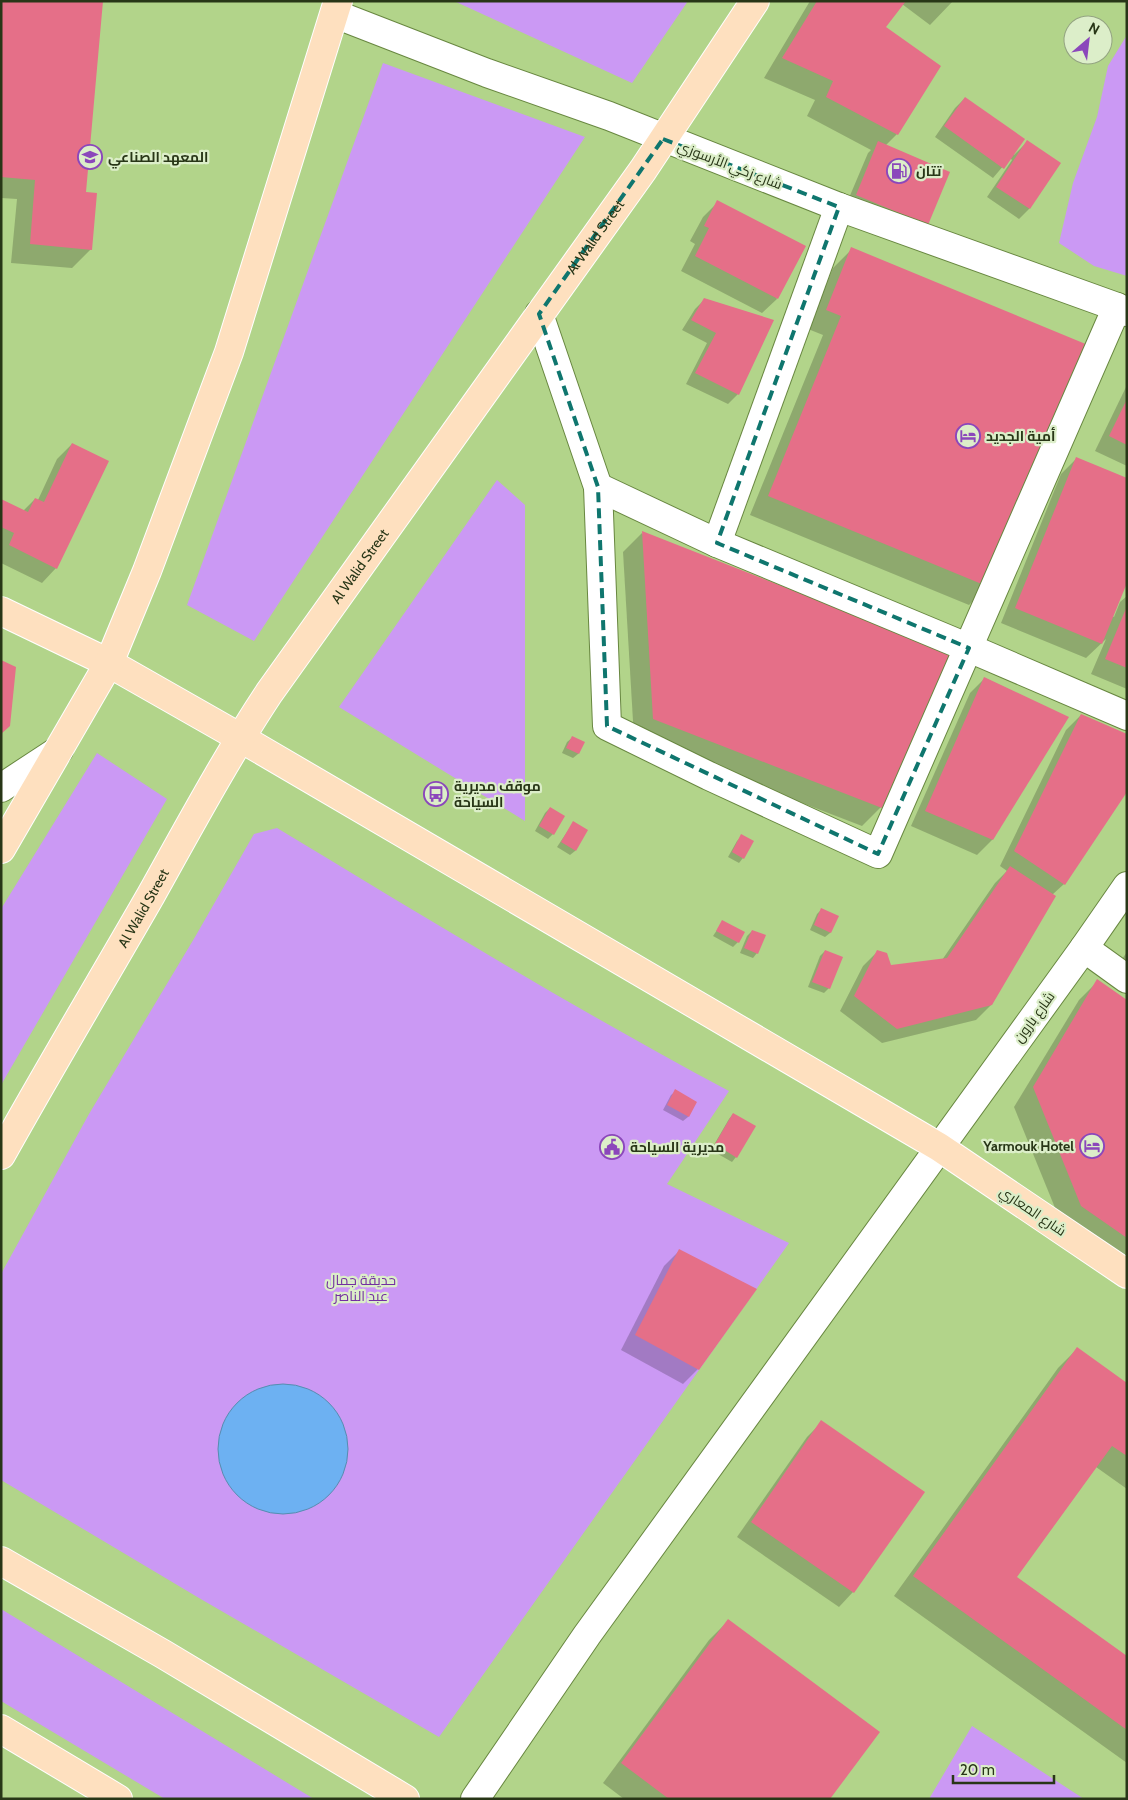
<svg xmlns="http://www.w3.org/2000/svg" width="1128" height="1800" font-family="Cabin,Cairo,sans-serif">
<style>
.green{fill:#cb99f4}
.water{fill:#6db1f2;stroke:#588cb0}
.shadow{fill:#0003}
.building{fill:#e56f88}
.lines{fill:none;stroke-linecap:round;stroke-linejoin:round}
.minor-casing{stroke:#688740;stroke-width:30}
.major-casing{stroke:#fff;stroke-width:30}
.minor{stroke:#fff;stroke-width:28}
.major{stroke:#fee0bf;stroke-width:28}
.marked{fill:none;stroke:#0f766e;stroke-width:4;stroke-dasharray:10 6;stroke-linejoin:round}
.labels{text-anchor:middle;dominant-baseline:central;stroke-width:4.5;stroke-linejoin:round;paint-order:stroke}
.poi-label{font-size:14px;font-weight:bold;fill:#283617;stroke:#dceec9;text-anchor:start}
.street-label{font-size:14px;fill:#283617;stroke:#dceec9}
.park-label{font-size:14px;fill:#732ea0;stroke:#dceec9}
</style>
<rect width="100%" height="100%" fill="#b2d48a"/>
<g class="green">
<path d="M 454,1 L 688,1 L 632,83 Z"/>
<path d="M 1127,35 L 1127,276 L 1094,266 L 1059,243 L 1073,183 L 1097,117 L 1108,66 Z"/>
<path d="M 383,63 L 585,137 L 254,641 L 187,605 Z"/>
<path d="M 497,480 L 525,505 L 525,821 L 339,707 Z"/>
<path d="M 97,753 L 167,799 L 1,1085 L 1,909 Z"/>
<path d="M 277,828 C 426,918 575,1009 729,1091 L 667,1184 L 789,1243 L 439,1737 L 199,1598 L 1,1480 L 1,1274 L 89,1114 L 195,937 L 254,834 Z"/>
<path d="M 1,1609 L 314,1799 L 165,1799 L 1,1701 Z"/>
<path d="M 972,1726 L 1084,1799 L 929,1799 Z"/>
</g>
<circle class="water" cx="283" cy="1449" r="65"/>
<g class="shadow">
<path d="M 1,1 L 84,193 L 91,249 L 72,268 L 11,263 L 17,199 L 1,198 Z"/>
<path d="M 810,1 L 953,1 L 930,25 L 902,4 L 884,27 L 939,66 L 897,134 L 885,146 L 927,224 L 846,205 L 868,153 L 871,150 L 807,116 L 815,100 L 764,78 Z"/>
<path d="M 965,98 L 1014,155 L 1027,142 L 1059,163 L 1029,209 L 1019,219 L 987,197 L 1012,160 L 1010,158 L 993,178 L 935,137 L 955,108 Z"/>
<path d="M 718,202 L 777,299 L 762,313 L 681,271 L 695,244 L 690,241 L 703,217 Z"/>
<path d="M 852,249 L 988,586 L 969,605 L 750,515 L 823,335 L 808,329 L 833,268 Z"/>
<path d="M 705,299 L 772,321 L 738,394 L 728,404 L 686,384 L 707,343 L 682,330 L 695,309 Z"/>
<path d="M 1127,385 L 1127,466 L 1095,451 Z"/>
<path d="M 72,444 L 56,568 L 42,583 L 1,563 L 1,501 L 23,511 L 35,499 L 38,500 L 57,459 Z"/>
<path d="M 1076,459 L 1112,616 L 1114,617 L 1120,602 L 1127,596 L 1127,689 L 1091,674 L 1106,639 L 1086,658 L 1001,623 L 1061,474 Z"/>
<path d="M 642,533 L 881,807 L 862,826 L 634,738 L 623,552 Z"/>
<path d="M 985,678 L 1067,717 L 992,840 L 977,855 L 911,826 L 970,693 Z"/>
<path d="M 1081,715 L 1127,790 L 1064,884 L 1052,895 L 992,1004 L 976,1020 L 882,1043 L 840,1011 L 863,966 L 878,951 L 891,967 L 942,960 L 995,883 L 1007,871 L 1000,866 L 1066,730 Z"/>
<path d="M 572,738 L 583,743 L 578,754 L 573,758 L 562,753 L 567,742 Z"/>
<path d="M 550,808 L 553,834 L 548,839 L 535,831 L 545,813 Z"/>
<path d="M 573,823 L 586,831 L 575,851 L 570,855 L 557,847 Z"/>
<path d="M 742,836 L 743,858 L 739,863 L 728,857 L 737,841 Z"/>
<path d="M 821,910 L 837,917 L 830,933 L 825,937 L 810,930 L 817,914 Z"/>
<path d="M 723,921 L 738,942 L 733,947 L 713,936 Z"/>
<path d="M 752,931 L 757,953 L 753,958 L 740,953 L 747,936 Z"/>
<path d="M 825,951 L 829,988 L 824,993 L 808,987 L 820,956 Z"/>
<path d="M 1127,952 L 1127,988 L 1110,976 Z"/>
<path d="M 1098,981 L 1127,1002 L 1127,1271 L 1062,1225 L 1014,1107 L 1079,1000 Z"/>
<path d="M 676,1091 L 696,1102 L 688,1117 L 683,1121 L 663,1110 L 671,1095 Z"/>
<path d="M 733,1114 L 736,1157 L 732,1162 L 711,1150 L 729,1119 Z"/>
<path d="M 679,1251 L 698,1369 L 683,1384 L 621,1350 L 664,1266 Z"/>
<path d="M 1077,1349 L 1127,1384 L 1127,1489 L 1096,1467 L 1016,1577 L 1127,1657 L 1127,1763 L 894,1596 L 1058,1368 Z"/>
<path d="M 822,1422 L 853,1592 L 839,1607 L 737,1537 L 807,1437 Z"/>
<path d="M 728,1621 L 828,1799 L 624,1799 L 603,1783 L 709,1640 Z"/>
</g>
<g class="building">
<path d="M 1,1 L 103,1 L 86,192 L 97,193 L 92,250 L 30,244 L 35,180 L 1,177 Z"/>
<path d="M 817,1 L 906,1 L 886,27 L 941,66 L 898,135 L 826,97 L 833,81 L 782,58 Z"/>
<path d="M 965,97 L 1025,139 L 1004,169 L 944,126 Z"/>
<path d="M 1027,140 L 1061,163 L 1030,209 L 996,187 Z"/>
<path d="M 878,141 L 950,172 L 928,225 L 856,195 Z"/>
<path d="M 717,200 L 806,246 L 778,299 L 695,256 L 709,228 L 704,226 Z"/>
<path d="M 851,247 L 1088,345 L 989,587 L 768,496 L 841,316 L 826,310 Z"/>
<path d="M 704,298 L 774,320 L 739,395 L 695,373 L 716,333 L 691,320 Z"/>
<path d="M 1127,399 L 1127,445 L 1109,436 Z"/>
<path d="M 72,443 L 109,461 L 57,569 L 9,545 L 14,533 L 1,527 L 1,499 L 28,512 L 35,498 L 44,502 Z"/>
<path d="M 1076,457 L 1127,478 L 1127,583 L 1102,644 L 1015,608 Z"/>
<path d="M 642,531 L 954,654 L 882,808 L 653,719 Z"/>
<path d="M 1127,606 L 1127,668 L 1105,659 Z"/>
<path d="M 1,660 L 16,667 L 10,726 L 1,734 Z"/>
<path d="M 984,677 L 1069,717 L 993,840 L 925,811 Z"/>
<path d="M 1081,714 L 1127,734 L 1127,792 L 1065,885 L 1014,851 Z"/>
<path d="M 572,736 L 585,742 L 579,754 L 566,748 Z"/>
<path d="M 550,807 L 565,816 L 554,835 L 539,826 Z"/>
<path d="M 573,821 L 588,830 L 576,851 L 561,842 Z"/>
<path d="M 741,834 L 754,841 L 744,859 L 732,852 Z"/>
<path d="M 1010,866 L 1056,896 L 992,1005 L 897,1029 L 854,996 L 877,950 L 887,953 L 891,965 L 947,958 Z"/>
<path d="M 821,908 L 839,916 L 831,933 L 814,925 Z"/>
<path d="M 722,920 L 745,932 L 739,943 L 716,931 Z"/>
<path d="M 752,930 L 766,935 L 758,954 L 744,948 Z"/>
<path d="M 825,950 L 843,957 L 830,989 L 812,982 Z"/>
<path d="M 1097,979 L 1127,1000 L 1127,1238 L 1081,1206 L 1033,1087 Z"/>
<path d="M 675,1089 L 697,1102 L 689,1117 L 667,1105 Z"/>
<path d="M 733,1113 L 756,1126 L 737,1158 L 715,1144 Z"/>
<path d="M 679,1249 L 757,1289 L 699,1370 L 635,1335 Z"/>
<path d="M 1077,1347 L 1127,1383 L 1127,1456 L 1112,1446 L 1017,1577 L 1127,1656 L 1127,1730 L 913,1576 Z"/>
<path d="M 821,1420 L 925,1492 L 854,1593 L 751,1522 Z"/>
<path d="M 728,1619 L 880,1732 L 830,1799 L 669,1799 L 621,1763 Z"/>
</g>
<g class="lines">
<defs>
<g id="minor">
<path d="M 335,14 L 487,73 L 609,116 L 839,207 L 1117,307 L 1127,312"/>
<path d="M 539,314 L 598,487 L 607,726 L 709,776 L 878,854 L 1117,307"/>
<path d="M 598,487 L 717,543 L 969,648 L 1127,716"/>
<path d="M 717,543 L 839,207"/>
<path d="M 1,788 L 59,750"/>
<path d="M 1084,948 L 1127,979"/>
<path d="M 475,1799 L 587,1635 L 1084,948 L 1127,886"/>
</g>
<g id="major">
<path d="M 1,611 L 109,663 L 239,737 L 939,1147 L 1127,1274"/>
<path d="M 1,849 L 109,663 L 147,571 L 229,352 L 338,1"/>
<path id="s1" d="M 1,1155 C 50,1067 101,982 151,895 C 189,827 226,758 269,693 L 643,170 L 755,1"/>
<path d="M 1,1561 L 163,1654 L 405,1799"/>
<path d="M 1,1729 L 118,1799"/>
</g>
</defs>
<use href="#minor" class="minor-casing"/>
<use href="#major" class="major-casing"/>
<use href="#minor" class="minor"/>
<use href="#major" class="major"/>
</g>
<path class="marked" d="M 663,139 L 839,207 L 717,543 L 969,648 L 878,854 L 607,726 L 598,487 L 539,314 Z"/>
<defs>
<symbol id="university-ring" viewBox="-11 -11 22 22"><circle r="9.5" fill="#dceec9" stroke="#8b47bb" stroke-width="1.5"/><path d="M0-5L7-2L0 1L-7-2ZM-4 1L0 2.5L4 1V4Q0 6-4 4Z" fill="#8b47bb"/></symbol>
<symbol id="fuel-ring" viewBox="-11 -11 22 22"><circle r="9.5" fill="#dceec9" stroke="#8b47bb" stroke-width="1.5"/><path d="M-5.5-6h7V0h2V4h1.3V-2.5L3-4.5l.8-.8L6-3V5H2.5V1h-1V6h-7ZM-4.2-4.7v3.2H.2V-4.7Z" fill="#8b47bb"/></symbol>
<symbol id="hotel-ring" viewBox="-11 -11 22 22"><circle r="9.5" fill="#dceec9" stroke="#8b47bb" stroke-width="1.5"/><path d="M-6-4.5h1.5V1H6V5H4.5V3h-9V5H-6ZM-4 0a1.8 1.8 0 1 1 3.6 0ZM.5 0V-2.5h3Q6-2.5 6 0Z" fill="#8b47bb"/></symbol>
<symbol id="bus-ring" viewBox="-11 -11 22 22"><circle r="9.5" fill="#dceec9" stroke="#8b47bb" stroke-width="1.5"/><path d="M-5-6H5V4H4V6H2V4H-2V6H-4V4H-5ZM-3.5-4V0h7V-4ZM-3.5 1.2v1.5H-2V1.2ZM2 1.2v1.5H3.5V1.2Z" fill="#8b47bb"/></symbol>
<symbol id="civic-ring" viewBox="-11 -11 22 22"><circle r="9.5" fill="#dceec9" stroke="#8b47bb" stroke-width="1.5"/><path d="M-.6-6.5H3V-4.5H.6V-3L4-1V1h2V6H-6V1h2V-1L-.6-3ZM-1.2 2.5V6h2.4V2.5Z" fill="#8b47bb"/></symbol>
</defs>
<g fill-rule="evenodd">
<use href="#university-ring" x="76" y="143" width="28" height="28"/>
<use href="#fuel-ring" x="885" y="157" width="28" height="28"/>
<use href="#hotel-ring" x="954" y="422" width="28" height="28"/>
<use href="#bus-ring" x="422" y="780" width="28" height="28"/>
<use href="#hotel-ring" x="1078" y="1132" width="28" height="28"/>
<use href="#civic-ring" x="598" y="1133" width="28" height="28"/>
</g>
<g class="labels">
<g class="poi-label">
<text x="108" y="157">المعهد الصناعي</text>
<text x="916" y="171">تتان</text>
<text x="986" y="436">أمية الجديد</text>
<text x="454" y="786">موقف مديرية<tspan x="454" dy="16">السياحة</tspan></text>
<text x="1074" y="1146" text-anchor="end">Yarmouk Hotel</text>
<text x="630" y="1147">مديرية السياحة</text>
</g>
<g class="street-label">
<text transform="translate(730 165) rotate(21)">شارع زكي الأرسوزي</text>
<text stroke="none"><textPath href="#s1" startOffset="1095">Al Walid Street</textPath></text>
<text stroke="none"><textPath href="#s1" startOffset="690">Al Walid Street</textPath></text>
<text stroke="none"><textPath href="#s1" startOffset="285">Al Walid Street</textPath></text>
<text transform="translate(1034 1017) rotate(-54)">شارع بارون</text>
<text transform="translate(1033 1211) rotate(34)">شارع المعاري</text>
</g>
<g class="park-label">
<text x="361" y="1280">حديقة جمال<tspan x="361" dy="16">عبد الناصر</tspan></text>
</g>
</g>
<rect width="1128" height="1800" fill="none" stroke="#283617" stroke-width="5"/>
<g transform="translate(1088 40) rotate(28)"><circle r="24" fill="#dceec9" stroke="#94a482"/>
<path d="M0-4L9 19L0 12L-9 19Z" fill="#8b47bb"/>
<text y="-8" font-size="14" font-weight="bold" text-anchor="middle" fill="#283617">N</text>
</g>
<path d="M953 1775v8h101v-8" fill="none" stroke="#283617" stroke-width="2.5"/>
<text x="960" y="1775" font-size="15" fill="#283617" stroke="#dceec9" stroke-width="4" paint-order="stroke">20 m</text>
</svg>
